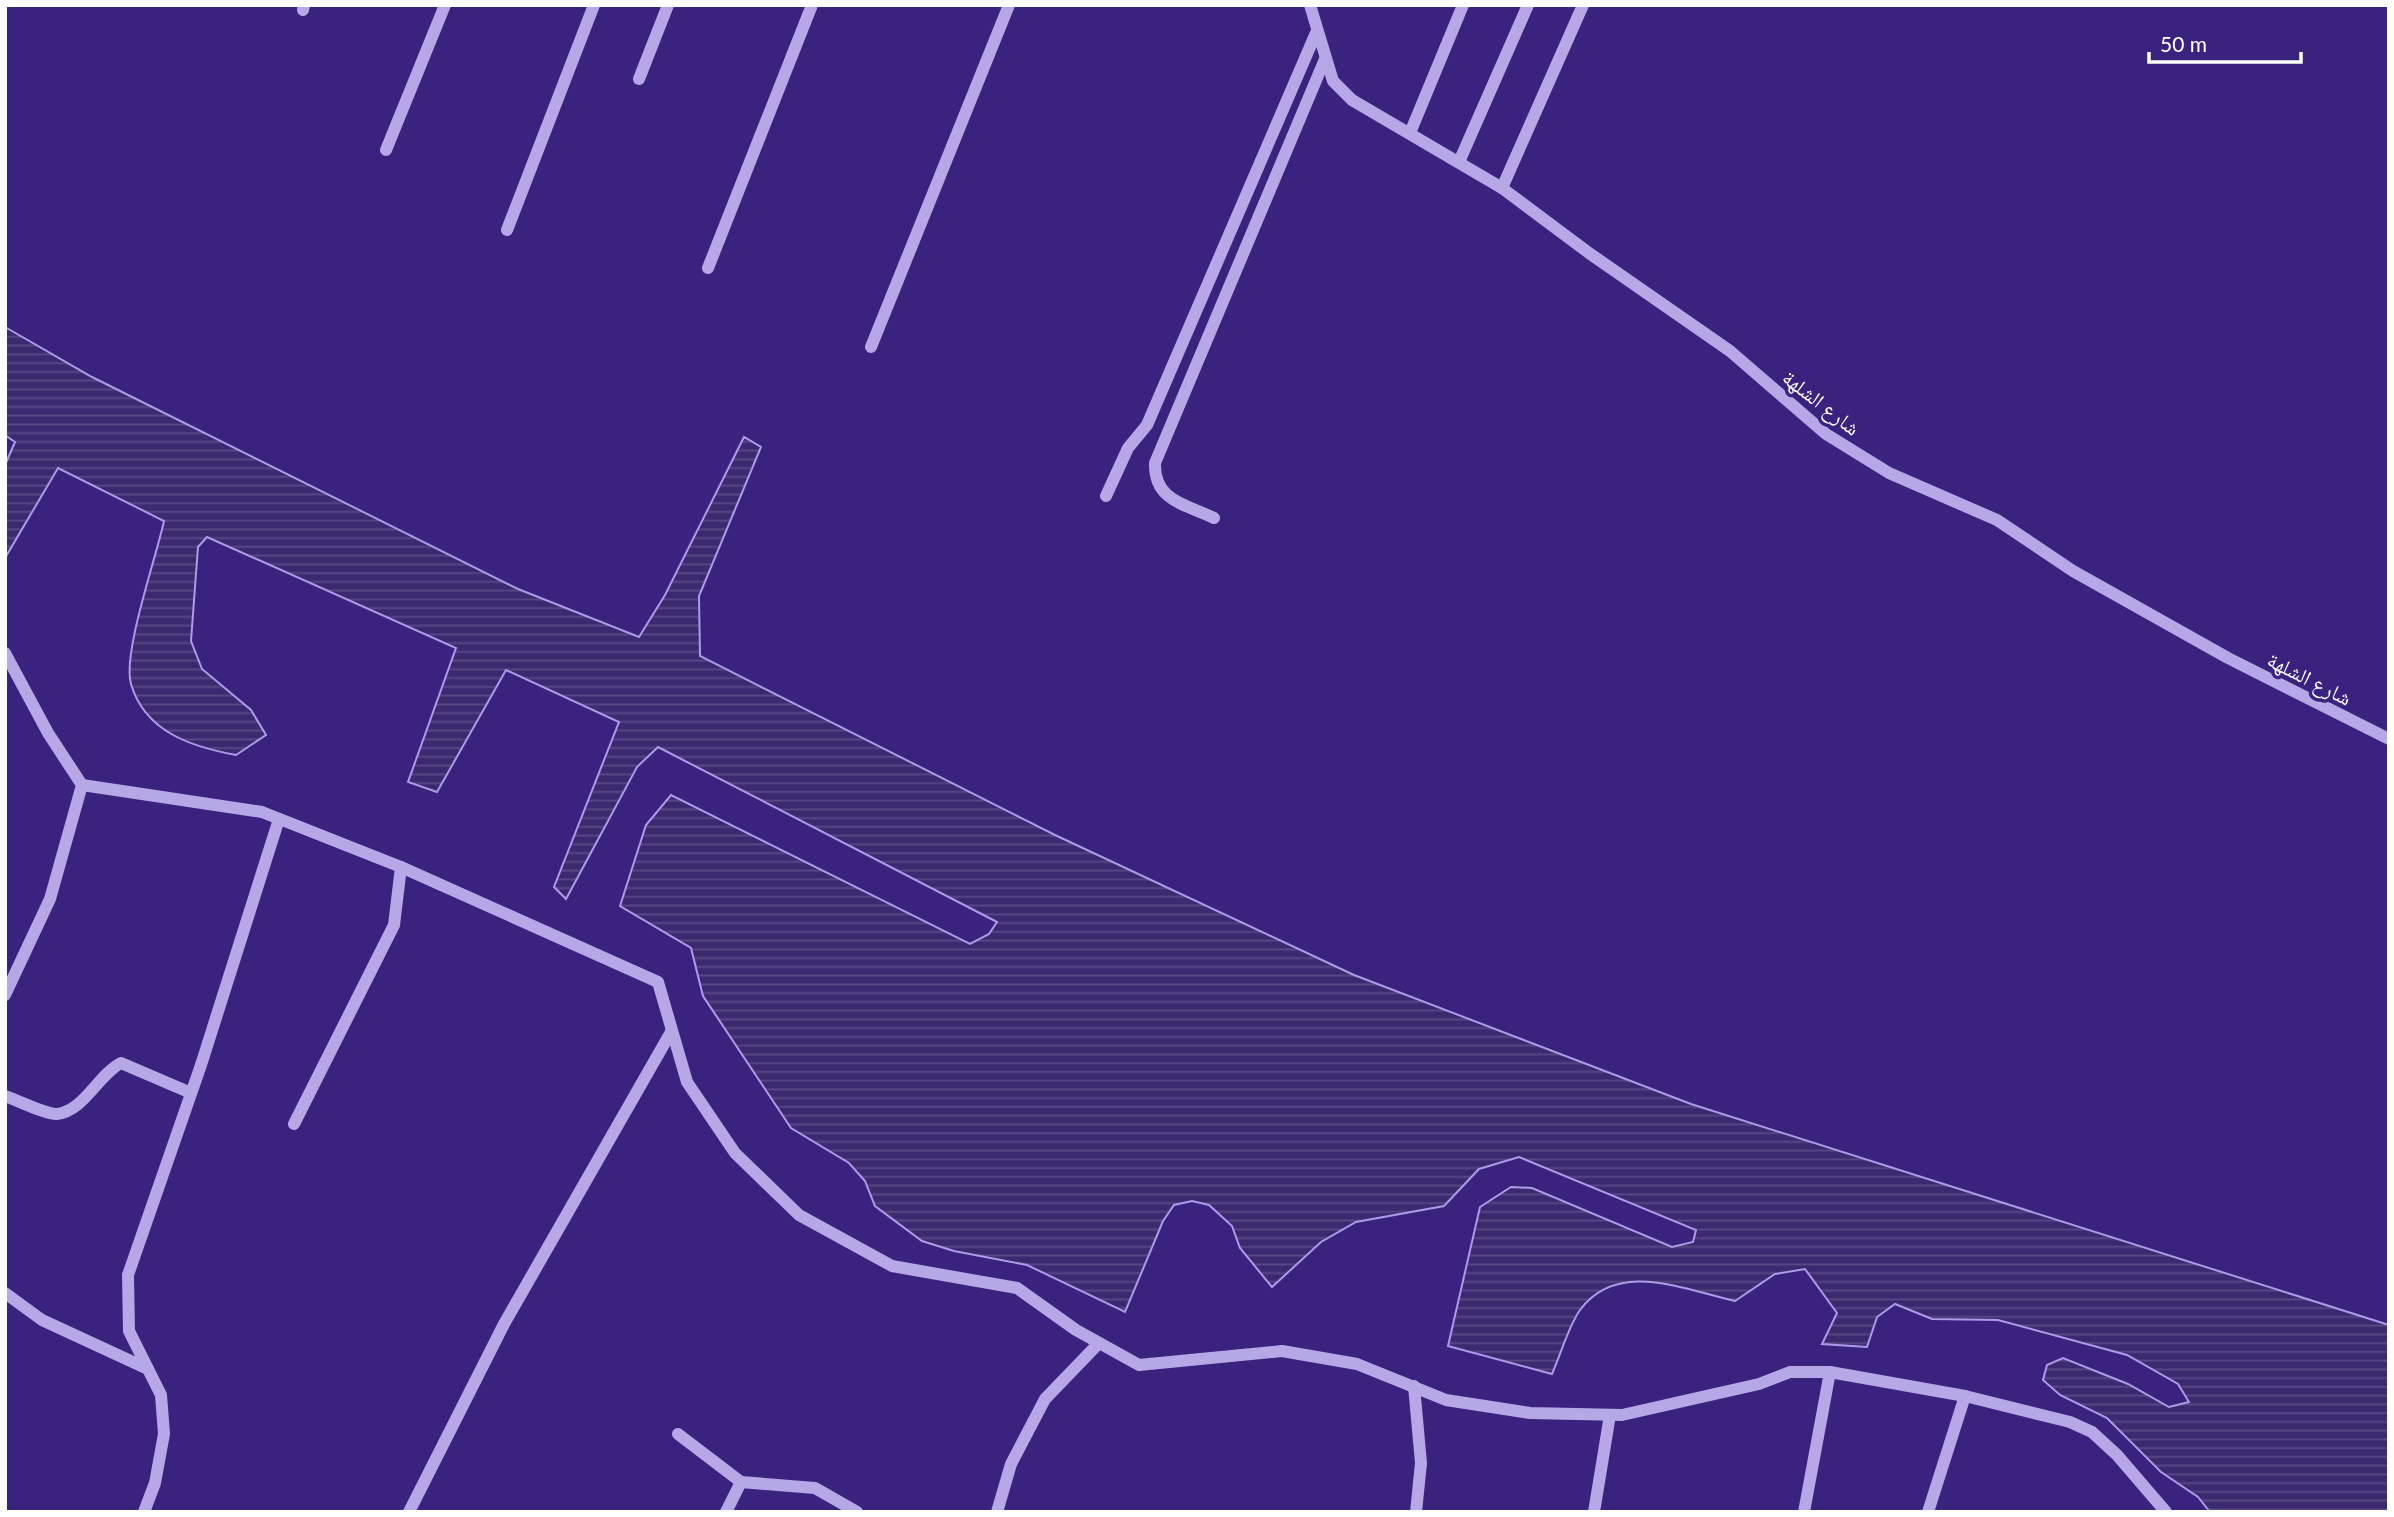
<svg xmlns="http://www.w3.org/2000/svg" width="2394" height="1517" font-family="Lato,'Noto Naskh Arabic',sans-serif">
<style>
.water{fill:url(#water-rules);stroke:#ac9be8;stroke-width:2}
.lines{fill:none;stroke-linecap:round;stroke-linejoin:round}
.minor{stroke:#b6a7e7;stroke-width:12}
.labels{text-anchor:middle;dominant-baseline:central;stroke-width:7;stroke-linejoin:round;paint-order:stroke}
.street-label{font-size:21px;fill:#fff;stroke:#3a227f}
</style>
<defs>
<pattern id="water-rules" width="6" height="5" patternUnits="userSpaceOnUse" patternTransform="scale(1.75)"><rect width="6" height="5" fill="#3c2a70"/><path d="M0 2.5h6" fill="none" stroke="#594a85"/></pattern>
</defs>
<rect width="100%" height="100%" fill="#3a227f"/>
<path class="water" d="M 5,327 L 92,377 L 518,589 L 639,637 L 665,595 L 744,437 L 761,447 L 699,596 L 700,656 L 1055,835 L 1354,975 L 1691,1104 L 2389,1325 L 2389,1512 L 2210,1512 L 2198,1497 L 2161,1472 L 2107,1418 L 2060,1395 L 2043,1380 L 2047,1365 L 2063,1358 L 2128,1384 L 2169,1407 L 2189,1402 L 2178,1384 L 2127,1355 L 1998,1320 L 1932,1319 L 1895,1304 L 1877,1317 L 1867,1347 L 1822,1344 L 1837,1313 L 1805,1269 L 1775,1274 L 1735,1301 C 1685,1290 1618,1259 1580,1310 C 1568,1327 1561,1354 1552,1374 L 1448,1346 L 1480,1207 L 1511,1187 L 1532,1188 L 1672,1247 L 1693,1242 L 1696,1230 L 1519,1157 L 1479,1169 L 1444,1206 L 1356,1222 L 1321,1242 L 1272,1287 L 1240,1248 L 1232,1226 L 1209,1205 L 1192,1201 L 1174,1205 L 1163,1221 L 1125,1312 L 1027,1265 L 954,1251 L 922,1241 L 875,1206 L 865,1181 L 849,1163 L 791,1128 L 703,996 L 691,948 L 620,906 L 646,825 L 671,795 L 970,944 L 989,934 L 997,922 L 658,747 L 637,767 L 566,899 L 554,887 L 619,722 L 506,670 L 437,792 L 408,782 L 456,648 L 207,537 L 198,547 L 191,641 L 202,669 L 251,710 L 266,735 L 236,755 C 192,747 145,732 131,684 C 122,654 157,555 164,521 L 58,468 L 5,558 L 5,465 L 15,442 L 5,435 Z"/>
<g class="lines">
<g class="minor">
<path d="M 1310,5 L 1333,81 L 1352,100 L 1502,188 L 1589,253 L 1730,351 L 1826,434 L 1889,473 L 1997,520 L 2073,571 L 2228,658 L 2389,739"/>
<path d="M 303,10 L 304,5"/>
<path d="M 639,79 L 668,5"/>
<path d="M 1410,133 L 1463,5"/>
<path d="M 386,150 L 445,5"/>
<path d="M 1459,162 L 1528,5"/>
<path d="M 1502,188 L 1583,5"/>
<path d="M 507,230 L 594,5"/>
<path d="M 708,268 L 812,5"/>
<path d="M 871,347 L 1009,5"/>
<path d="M 1106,496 L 1128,448 L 1147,425 L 1316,33"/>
<path d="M 1214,518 C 1185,504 1154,501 1155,463 L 1325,59"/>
<path d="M 5,653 L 48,733 L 82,785 L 50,899 L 5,995"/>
<path d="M 82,785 L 262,812 L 401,867 L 658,982 L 687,1082 L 735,1153 L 799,1215 L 892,1266 L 1017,1288 L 1076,1330 L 1139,1365 L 1282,1351 L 1357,1364 L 1446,1400 L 1530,1413 L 1622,1415 L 1759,1384 L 1790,1372 L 1830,1372 L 1965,1396 L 2070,1422 L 2092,1432 L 2117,1455 L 2166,1512"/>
<path d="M 5,1096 C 17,1100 47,1115 57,1114 C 84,1111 98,1075 121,1063 L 191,1093"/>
<path d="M 294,1124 L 394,925 L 401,867"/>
<path d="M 5,1293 L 42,1320 L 148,1369"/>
<path d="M 1414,1386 L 1421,1463 L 1416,1512"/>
<path d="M 678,1434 L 741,1482 L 815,1488 L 857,1512"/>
<path d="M 144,1512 L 155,1483 L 164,1434 L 161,1395 L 129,1331 L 128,1275 L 201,1065 L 279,819"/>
<path d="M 409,1512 L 504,1324 L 671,1032"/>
<path d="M 726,1512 L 741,1482"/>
<path d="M 997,1512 L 1011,1464 L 1045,1399 L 1099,1343"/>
<path d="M 1594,1512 L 1610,1415"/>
<path d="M 1804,1512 L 1830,1372"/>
<path d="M 1928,1512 L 1965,1396"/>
</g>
</g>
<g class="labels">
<g class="street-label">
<text transform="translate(1822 402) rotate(38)">شارع الشلهة</text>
<text transform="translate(2310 678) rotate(27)">شارع الشلهة</text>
</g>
</g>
<rect width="2394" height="1517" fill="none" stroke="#ffffff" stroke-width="14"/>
<path d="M2149 52v10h152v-10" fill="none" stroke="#ffffff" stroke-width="3.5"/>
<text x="2160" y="52" font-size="21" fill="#ffffff" stroke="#3a227f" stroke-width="5" paint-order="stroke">50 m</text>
</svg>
